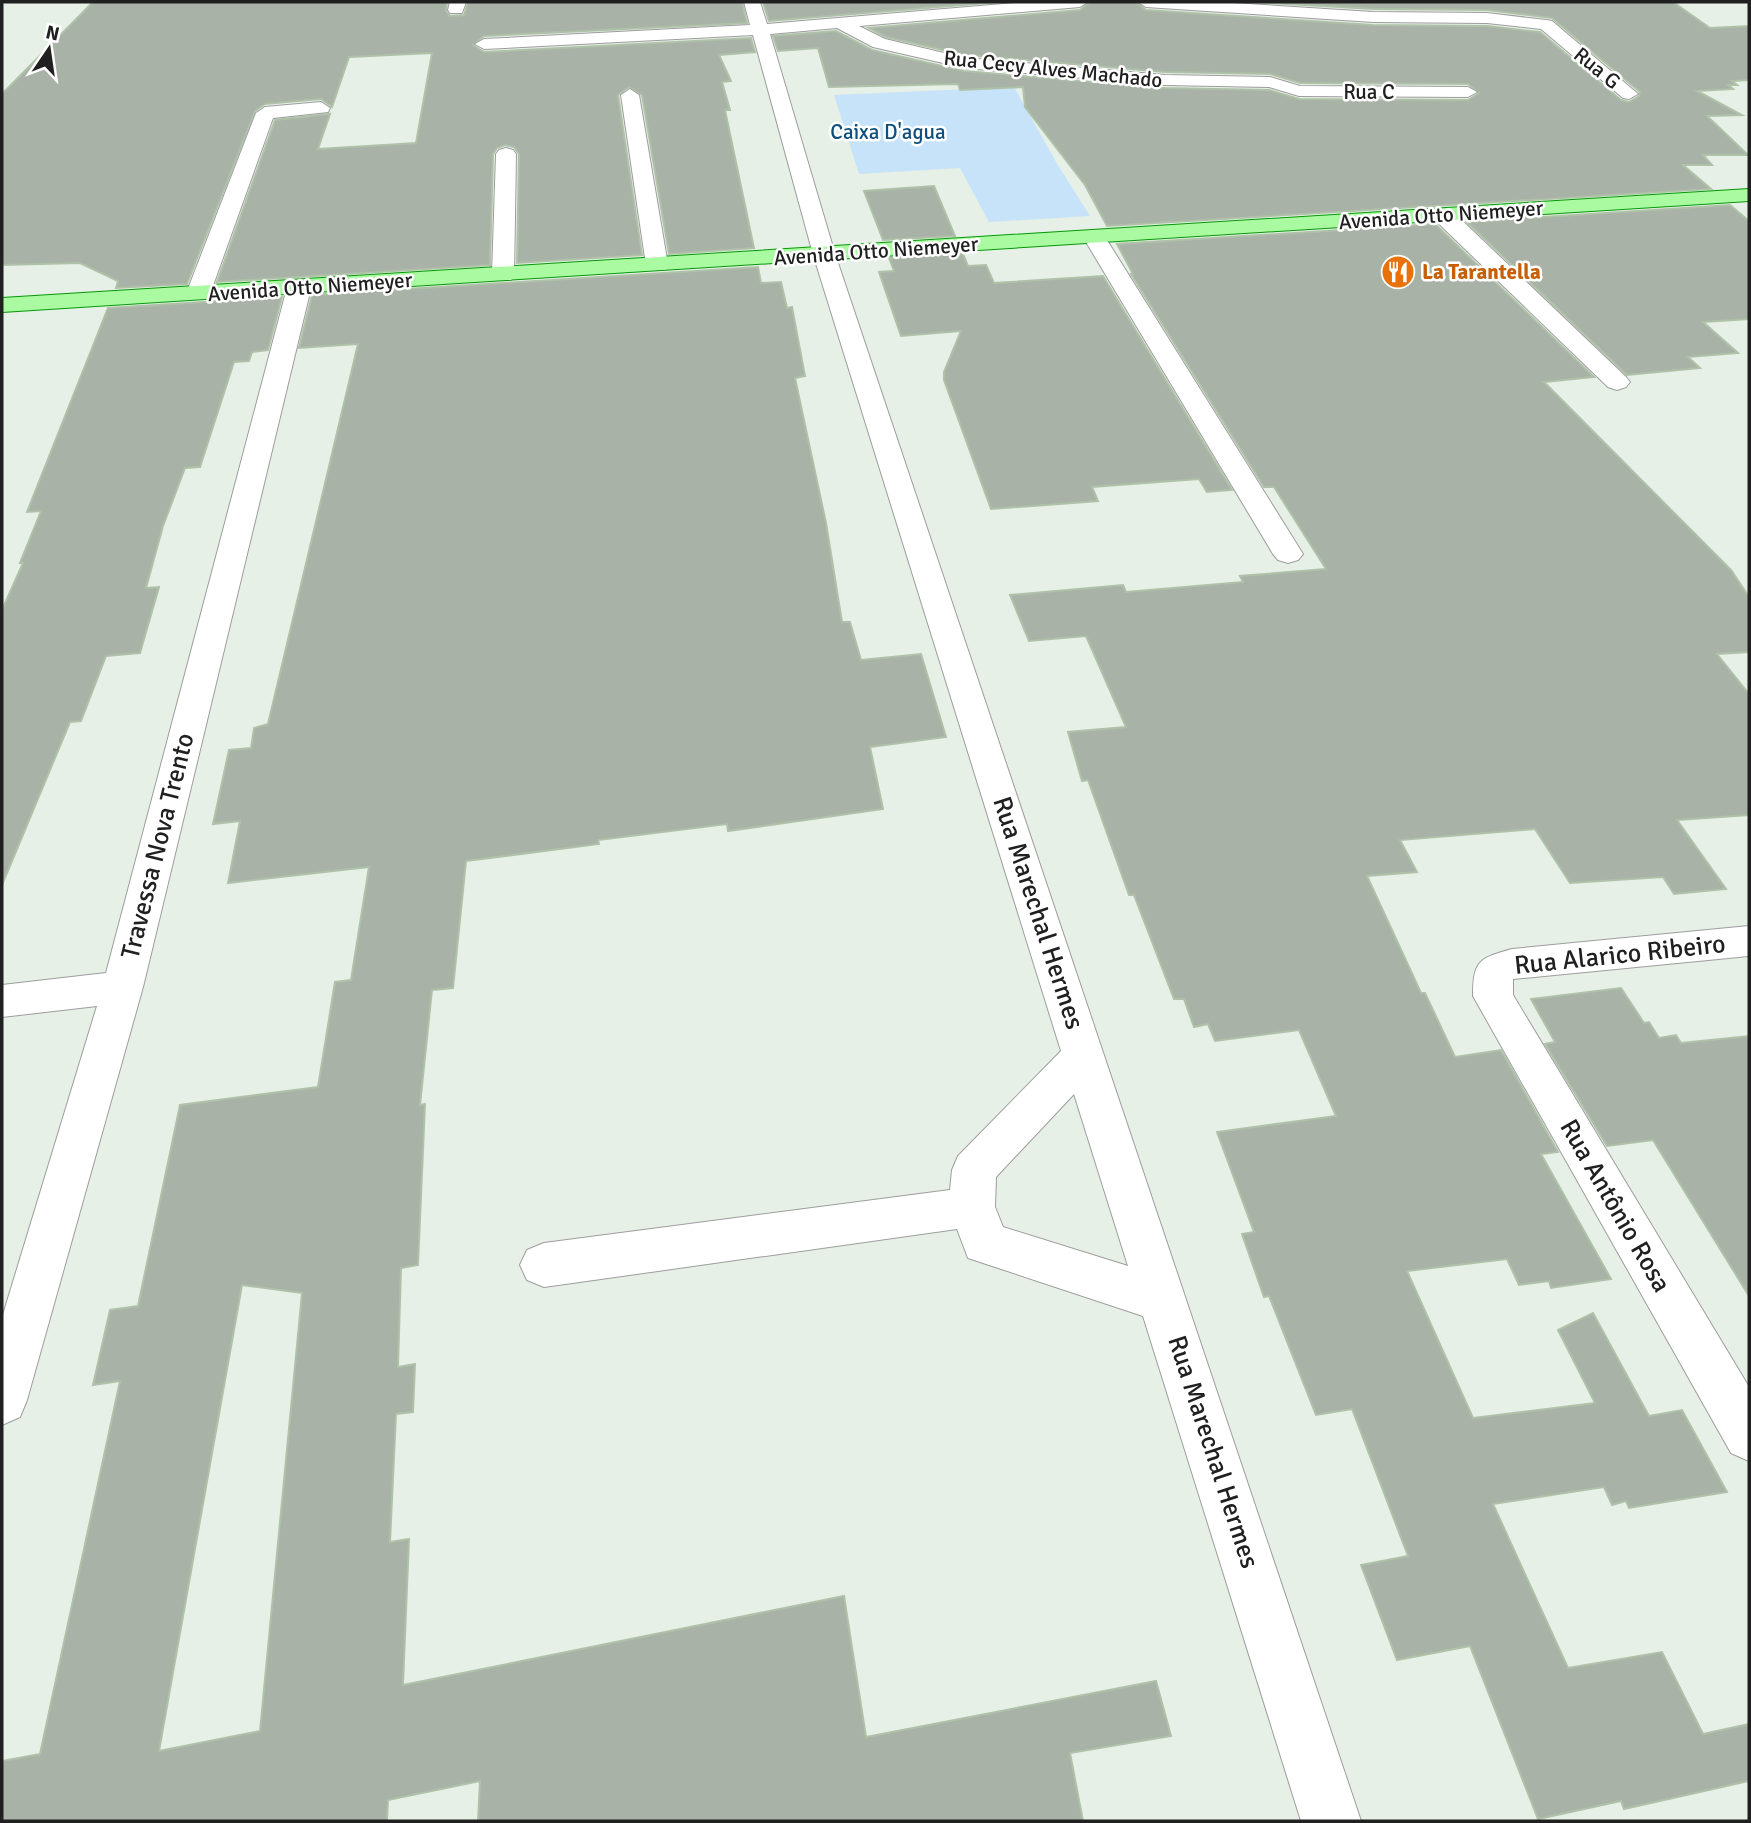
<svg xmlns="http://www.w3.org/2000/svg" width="1751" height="1823" font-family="Signika,sans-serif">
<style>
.park{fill:#c6e3f9}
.building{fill:#a9b2a6;stroke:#afc2a9;stroke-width:2;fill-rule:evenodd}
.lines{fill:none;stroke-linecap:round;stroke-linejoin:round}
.minor-casing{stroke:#9d9d9d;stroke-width:2}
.major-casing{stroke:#039905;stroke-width:2}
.minor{fill:#fff;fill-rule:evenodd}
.major{fill:#aafaa2;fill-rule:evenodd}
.labels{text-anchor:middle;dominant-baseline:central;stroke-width:5;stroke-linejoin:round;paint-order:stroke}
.far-street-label{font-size:21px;fill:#202020;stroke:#fff}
.far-park-label{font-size:21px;fill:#0e4f7e;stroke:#fff}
.far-food-label{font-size:21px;font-weight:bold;fill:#c56008;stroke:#fff;text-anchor:start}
.street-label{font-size:26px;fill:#202020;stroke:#fff}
</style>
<rect width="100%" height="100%" fill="#e7f0e7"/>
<path class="park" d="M 1014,87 L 1056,162 L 1090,216 L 989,222 L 960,168 L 859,174 L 834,95 Z"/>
<g class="building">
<path d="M 93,2 L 447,2 L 446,11 L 450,16 L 464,15 L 468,2 L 742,2 L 747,23 L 484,36 L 473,45 L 484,52 L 751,38 L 755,52 L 719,55 L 731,81 L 722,82 L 730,110 L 725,110 L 754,248 L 669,254 L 642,95 L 629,87 L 618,95 L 642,255 L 517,263 L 519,154 L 514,147 L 505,145 L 497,148 L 493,154 L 490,265 L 217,282 L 275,120 L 330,114 L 318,149 L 416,143 L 432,53 L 349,57 L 332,107 L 321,99 L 265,104 L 255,111 L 187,284 L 116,288 L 118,281 L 80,263 L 2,265 L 2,94 Z"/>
<path d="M 763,2 L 999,2 L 769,21 Z"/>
<path d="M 1090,2 L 1136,2 L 1146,10 L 1373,25 L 1487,26 L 1540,32 L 1621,100 L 1629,102 L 1639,96 L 1640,92 L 1552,18 L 1487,10 L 1373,9 L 1253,2 L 1673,2 L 1710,28 L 1749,26 L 1749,80 L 1732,81 L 1737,85 L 1728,85 L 1733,89 L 1697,91 L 1742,115 L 1707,116 L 1748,155 L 1703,155 L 1712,165 L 1683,165 L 1711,189 L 1107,226 L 1085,185 L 1025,107 L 1023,87 L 960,90 L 958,84 L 829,87 L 818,48 L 778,51 L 773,36 L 836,31 L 872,50 L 964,71 L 1165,88 L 1269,90 L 1299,99 L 1468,100 L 1479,93 L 1468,84 L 1300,83 L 1270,74 L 1165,72 L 965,55 L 886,37 L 869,28 L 1080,10 Z"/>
<path d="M 934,186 L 955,236 L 883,240 L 864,191 Z"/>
<path d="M 1730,205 L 1749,221 L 1749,319 L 1703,322 L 1738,353 L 1688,357 L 1700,368 L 1627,375 L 1467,222 Z"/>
<path d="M 1435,224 L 1594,377 L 1544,382 L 1731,570 L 1749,597 L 1749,652 L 1717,654 L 1749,694 L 1749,815 L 1677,820 L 1726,889 L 1674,894 L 1663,877 L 1570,883 L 1535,829 L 1400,840 L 1417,872 L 1367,876 L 1421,993 L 1425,993 L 1455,1057 L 1501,1050 L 1558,1152 L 1541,1154 L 1611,1279 L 1551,1288 L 1549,1281 L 1519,1285 L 1507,1259 L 1407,1271 L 1473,1418 L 1595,1403 L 1558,1330 L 1593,1313 L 1649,1416 L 1682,1410 L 1727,1492 L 1629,1508 L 1626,1501 L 1612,1505 L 1604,1487 L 1493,1504 L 1568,1668 L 1662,1652 L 1703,1734 L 1749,1724 L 1749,1781 L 1624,1809 L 1621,1801 L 1538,1819 L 1470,1646 L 1397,1660 L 1361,1565 L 1408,1556 L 1352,1409 L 1316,1415 L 1269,1296 L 1264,1297 L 1242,1234 L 1254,1232 L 1217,1132 L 1336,1116 L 1299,1030 L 1215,1041 L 1208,1024 L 1194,1027 L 1184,999 L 1174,999 L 1134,895 L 1129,895 L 1088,780 L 1082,781 L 1068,732 L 1126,727 L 1086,636 L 1029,641 L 1010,595 L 1123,585 L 1126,592 L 1243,582 L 1240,576 L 1326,569 L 1274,487 L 1264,487 L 1131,274 L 1133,274 L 1117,244 Z"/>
<path d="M 963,254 L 968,266 L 986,265 L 994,283 L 1103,276 L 1232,490 L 1207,492 L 1199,479 L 1092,487 L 1098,501 L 991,509 L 944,380 L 944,372 L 961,331 L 901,336 L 879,272 L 894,271 L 889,258 Z"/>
<path d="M 758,267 L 761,283 L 781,282 L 787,308 L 792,307 L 805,376 L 795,378 L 826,523 L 842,622 L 850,622 L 861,660 L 921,654 L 946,737 L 870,747 L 883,809 L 728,831 L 727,824 L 598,840 L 599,844 L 466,861 L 453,988 L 432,990 L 420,1105 L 425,1104 L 418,1265 L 401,1268 L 398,1367 L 415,1364 L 413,1412 L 396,1414 L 390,1542 L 409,1539 L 403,1685 L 844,1596 L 866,1737 L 1156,1681 L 1171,1736 L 1070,1753 L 1083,1821 L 478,1821 L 480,1781 L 388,1800 L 387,1821 L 2,1821 L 2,1761 L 40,1754 L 120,1381 L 93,1385 L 110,1310 L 138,1306 L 180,1105 L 318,1087 L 335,982 L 351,980 L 369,867 L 228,883 L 240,821 L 213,824 L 229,750 L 251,748 L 254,728 L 268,724 L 358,344 L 299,348 L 312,295 ZM 242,1285 L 302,1293 L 260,1731 L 159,1751 Z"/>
<path d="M 282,297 L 268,350 L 252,352 L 249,361 L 234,362 L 200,467 L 185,468 L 163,526 L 146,588 L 159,587 L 140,653 L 106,656 L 81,721 L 70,722 L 2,885 L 2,610 L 23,563 L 20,563 L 41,511 L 27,512 L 108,308 Z"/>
<path d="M 1621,988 L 1644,1023 L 1649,1022 L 1659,1038 L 1676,1035 L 1681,1043 L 1749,1036 L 1749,1296 L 1653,1140 L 1607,1146 L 1545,1044 L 1555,1042 L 1531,999 Z"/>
</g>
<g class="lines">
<defs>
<g id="minor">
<path d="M 450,2 L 466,2 L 462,13 L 450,13 L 448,10 Z"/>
<path d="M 744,2 L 760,2 L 767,24 L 1027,2 L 1088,2 L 1080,7 L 859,26 L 885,39 L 965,58 L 1165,75 L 1270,77 L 1300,86 L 1468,87 L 1477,92 L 1468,97 L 1299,96 L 1269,87 L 1165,85 L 965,68 L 873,47 L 837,28 L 770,34 L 835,254 L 1361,1821 L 1301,1821 L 1143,1316 L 968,1258 L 957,1229 L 544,1287 L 527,1280 L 520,1265 L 527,1250 L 544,1243 L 950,1190 L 952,1170 L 958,1156 L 1061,1051 L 813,254 L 753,35 L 484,49 L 475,44 L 484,39 L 750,25 ZM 1074,1094 L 1128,1266 L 1003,1227 L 995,1207 L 996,1177 Z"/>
<path d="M 1138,2 L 1216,2 L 1373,12 L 1487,13 L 1546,20 L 1552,21 L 1638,94 L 1629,99 L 1623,98 L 1541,29 L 1487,23 L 1373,22 L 1146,7 Z"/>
<path d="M 630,89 L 639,95 L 668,265 L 665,270 L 649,270 L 646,265 L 621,95 Z"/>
<path d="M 321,102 L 330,108 L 328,112 L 273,118 L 210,294 L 206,299 L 190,299 L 186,294 L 256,113 L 265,107 Z"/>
<path d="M 506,148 L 513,150 L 516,154 L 514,275 L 511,280 L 495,280 L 492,275 L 496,154 L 499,150 Z"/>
<path d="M 1443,209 L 1451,210 L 1626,377 L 1630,382 L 1626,387 L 1617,390 L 1608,387 L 1435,220 L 1432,215 L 1435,210 Z"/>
<path d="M 1094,230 L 1102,232 L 1105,237 L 1303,554 L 1298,560 L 1288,563 L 1278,560 L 1273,554 L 1083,237 L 1086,232 Z"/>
<path d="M 299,281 L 307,283 L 311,288 L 143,987 L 27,1400 L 20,1417 L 2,1425 L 2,1318 L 97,1006 L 2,1017 L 2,985 L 106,973 L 287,288 L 291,283 Z"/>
<path d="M 1749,926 L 1749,956 L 1513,979 L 1513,995 L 1749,1387 L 1749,1461 L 1731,1453 L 1473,996 C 1473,961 1479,958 1512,949 Z"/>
</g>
<path id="major" d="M 1749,189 L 1749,201 L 2,312 L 2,298 Z"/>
</defs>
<use href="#minor" class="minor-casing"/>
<use href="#major" class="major-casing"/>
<use href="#minor" class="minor"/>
<use href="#major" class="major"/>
</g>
<defs>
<symbol id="restaurant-disc" viewBox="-11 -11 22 22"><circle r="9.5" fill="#e8710a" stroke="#fff"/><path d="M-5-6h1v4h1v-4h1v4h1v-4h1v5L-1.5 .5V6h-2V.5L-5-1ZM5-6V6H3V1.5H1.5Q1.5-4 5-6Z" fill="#fff"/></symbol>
</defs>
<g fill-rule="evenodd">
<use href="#restaurant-disc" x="1379" y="253" width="38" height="38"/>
</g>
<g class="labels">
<g class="far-street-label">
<text transform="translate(1597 68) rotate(39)">Rua G</text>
<text transform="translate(1053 69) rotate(6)">Rua Cecy Alves Machado</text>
<text x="1369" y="92">Rua C</text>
<text transform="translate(1441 215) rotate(-4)">Avenida Otto Niemeyer</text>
<text transform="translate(876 251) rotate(-4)">Avenida Otto Niemeyer</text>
<text transform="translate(310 287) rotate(-4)">Avenida Otto Niemeyer</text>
</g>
<g class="far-park-label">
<text x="888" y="132">Caixa D'agua</text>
</g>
<g class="far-food-label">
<text x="1422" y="272">La Tarantella</text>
</g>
<g class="street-label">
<text transform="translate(158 846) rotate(-76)">Travessa Nova Trento</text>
<text transform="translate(1038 913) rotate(72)">Rua Marechal Hermes</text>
<text transform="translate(1620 955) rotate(-6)">Rua Alarico Ribeiro</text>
<text transform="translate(1615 1206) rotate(60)">Rua Antônio Rosa</text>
<text transform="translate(1213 1452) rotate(72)">Rua Marechal Hermes</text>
</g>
</g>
<rect width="1751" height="1823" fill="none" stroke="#202020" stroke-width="7"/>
<g transform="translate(49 49) rotate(13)" stroke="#ffffff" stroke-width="5" paint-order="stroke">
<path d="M0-5L12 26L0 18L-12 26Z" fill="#202020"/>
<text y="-10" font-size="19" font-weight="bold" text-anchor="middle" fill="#202020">N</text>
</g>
</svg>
